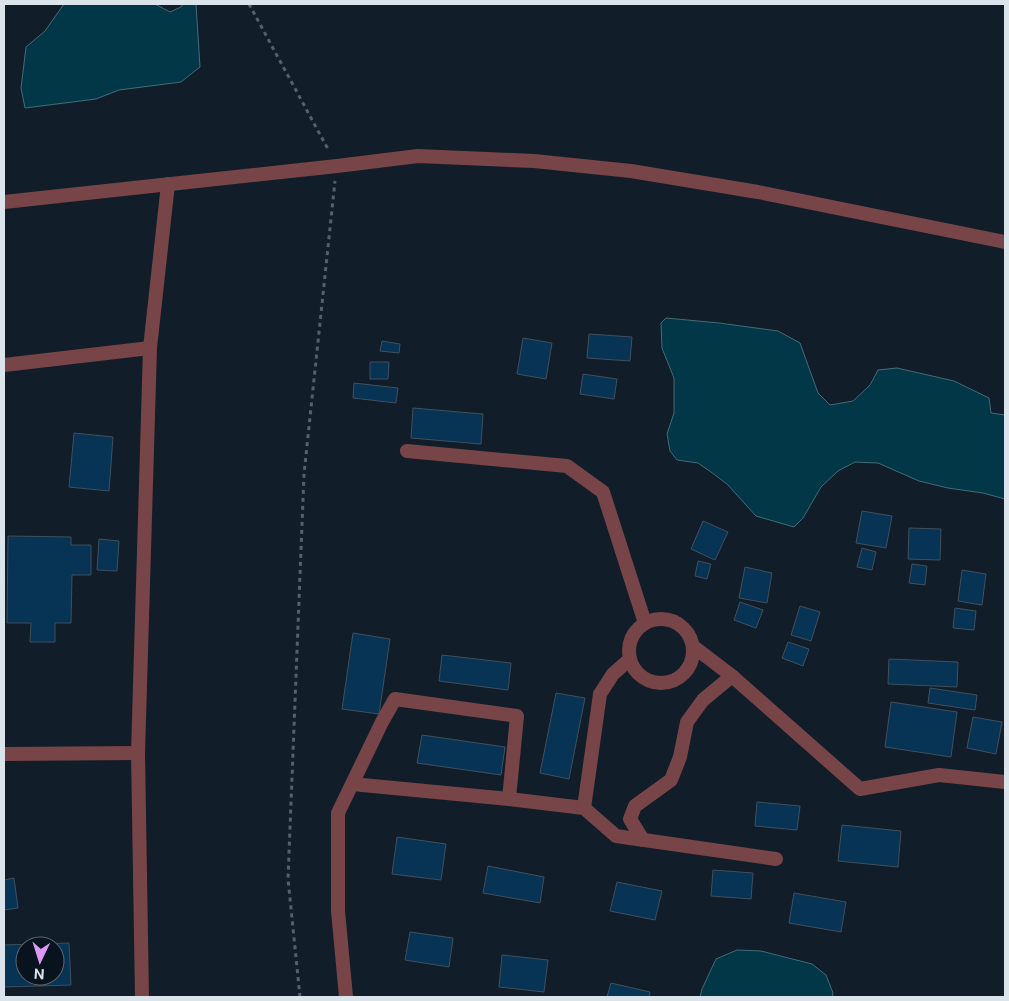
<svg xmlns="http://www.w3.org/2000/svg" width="1009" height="1001" font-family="'Public Sans',sans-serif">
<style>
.water{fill:#023747;stroke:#436b78}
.building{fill:#073355;stroke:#414f5c;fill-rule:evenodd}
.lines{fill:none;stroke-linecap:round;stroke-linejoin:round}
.path{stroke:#56606a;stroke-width:3;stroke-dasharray:4 4;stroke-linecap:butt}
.minor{stroke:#774447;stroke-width:14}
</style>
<rect width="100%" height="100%" fill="#111d28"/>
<g class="water">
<path d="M 64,4 L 155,4 L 170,12 L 181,7 L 183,4 L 196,4 L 200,67 L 181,82 L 119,90 L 96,99 L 25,108 L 21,88 L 26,47 L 45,31 Z"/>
<path d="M 666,318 L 719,323 L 778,331 L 800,343 L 818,393 L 830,405 L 853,401 L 870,385 L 878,370 L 897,368 L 954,381 L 989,398 L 991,413 L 1005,415 L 1005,499 L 983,493 L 948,488 L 919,481 L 878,463 L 855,462 L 838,471 L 821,487 L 803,518 L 794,527 L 756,516 L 727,484 L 711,472 L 698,463 L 677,460 L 670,451 L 667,434 L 674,413 L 674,378 L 662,348 L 661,323 Z"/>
<path d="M 737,950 L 761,951 L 812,964 L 826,975 L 833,993 L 832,997 L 700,997 L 702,989 L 716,959 Z"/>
</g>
<g class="building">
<path d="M 589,334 L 632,337 L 630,361 L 587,358 Z"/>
<path d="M 523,338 L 552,343 L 546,379 L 517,374 Z"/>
<path d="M 382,341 L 400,344 L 399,353 L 380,351 Z"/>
<path d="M 370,362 L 389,362 L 388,379 L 370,379 Z"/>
<path d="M 583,374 L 617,379 L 614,399 L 580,394 Z"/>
<path d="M 354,383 L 398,388 L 396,403 L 353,398 Z"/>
<path d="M 413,408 L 483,414 L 481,444 L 411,438 Z"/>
<path d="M 74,433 L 113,437 L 109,491 L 69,487 Z"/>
<path d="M 862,511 L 892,516 L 886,548 L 856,543 Z"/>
<path d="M 703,521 L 728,532 L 715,560 L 691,549 Z"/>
<path d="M 909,528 L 941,529 L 940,560 L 908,559 Z"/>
<path d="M 8,536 L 71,537 L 71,545 L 91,545 L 91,575 L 72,575 L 71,623 L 55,623 L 55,642 L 30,642 L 31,623 L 7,623 Z"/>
<path d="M 99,539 L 119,541 L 117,571 L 97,570 Z"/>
<path d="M 862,548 L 876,552 L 872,570 L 857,567 Z"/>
<path d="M 698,561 L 711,564 L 707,579 L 695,576 Z"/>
<path d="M 912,564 L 927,566 L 925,585 L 909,583 Z"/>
<path d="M 745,567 L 772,573 L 767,603 L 739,598 Z"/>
<path d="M 962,570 L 986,574 L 982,605 L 958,601 Z"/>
<path d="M 740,602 L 763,610 L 756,628 L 734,620 Z"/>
<path d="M 800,606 L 820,612 L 811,641 L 791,635 Z"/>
<path d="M 955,608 L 976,611 L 974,630 L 953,628 Z"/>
<path d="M 353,633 L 390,639 L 379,714 L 342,709 Z"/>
<path d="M 788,642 L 809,649 L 803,666 L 782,658 Z"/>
<path d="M 442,655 L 511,663 L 508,690 L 439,681 Z"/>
<path d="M 889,659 L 958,662 L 957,687 L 888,684 Z"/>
<path d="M 930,688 L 977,695 L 975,710 L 928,703 Z"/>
<path d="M 556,693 L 585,698 L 569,779 L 540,773 Z"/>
<path d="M 891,702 L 957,712 L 951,757 L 885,747 Z"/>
<path d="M 973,717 L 1002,722 L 996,754 L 967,748 Z"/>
<path d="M 422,735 L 505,747 L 501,775 L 417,763 Z"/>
<path d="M 757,802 L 800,806 L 797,830 L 755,826 Z"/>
<path d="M 842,825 L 901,831 L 898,867 L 838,861 Z"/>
<path d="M 397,837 L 446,844 L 441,880 L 392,874 Z"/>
<path d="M 488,866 L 544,877 L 540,903 L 483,893 Z"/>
<path d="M 713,870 L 753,873 L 751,899 L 711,896 Z"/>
<path d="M 14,878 L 18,908 L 4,910 L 4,880 Z"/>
<path d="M 617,882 L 662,891 L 655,920 L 610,911 Z"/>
<path d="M 794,893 L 846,902 L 841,932 L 789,923 Z"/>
<path d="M 410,932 L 453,938 L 449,967 L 405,960 Z"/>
<path d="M 69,943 L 71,985 L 4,987 L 4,945 ZM 25,946 L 55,946 L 55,976 L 25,976 Z"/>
<path d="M 502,955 L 548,960 L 544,992 L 499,987 Z"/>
<path d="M 611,983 L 650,992 L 649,997 L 607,997 Z"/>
</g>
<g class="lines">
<g class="path">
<path d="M 249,4 L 329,151"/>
<path d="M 300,997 L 288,879 L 304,474 L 335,181"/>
</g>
<g class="minor">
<path d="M 4,202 L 337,166 L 418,156 L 534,161 L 631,171 L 758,192 L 1005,242"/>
<path d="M 4,365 L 150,348"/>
<path d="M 407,451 L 567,466 L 603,492 L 645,623"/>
<circle cx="661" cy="651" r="32"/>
<path d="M 732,676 L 860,789 L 939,775 L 1005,782"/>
<path d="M 4,754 L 138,753"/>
<path d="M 509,799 L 584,808 L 616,836 L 776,859"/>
<path d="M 584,808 L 600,694 L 613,674 L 630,659"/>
<path d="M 643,840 L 630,819 L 635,806 L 671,780 L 680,757 L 687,722 L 703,700 L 732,676 L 694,647"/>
<path d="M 142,997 L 138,753 L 150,348 L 168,184"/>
<path d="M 346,997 L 338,911 L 338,813 L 382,722 L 395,699 L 517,716 L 509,799 L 352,784"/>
</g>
</g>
<rect width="1009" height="1001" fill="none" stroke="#dbe3eb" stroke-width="10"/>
<g transform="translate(40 961) rotate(184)"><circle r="24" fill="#08131e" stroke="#5c6670"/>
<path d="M0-4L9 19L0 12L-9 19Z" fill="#dc99f4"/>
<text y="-8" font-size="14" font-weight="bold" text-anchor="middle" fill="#dbe3eb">N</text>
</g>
</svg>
